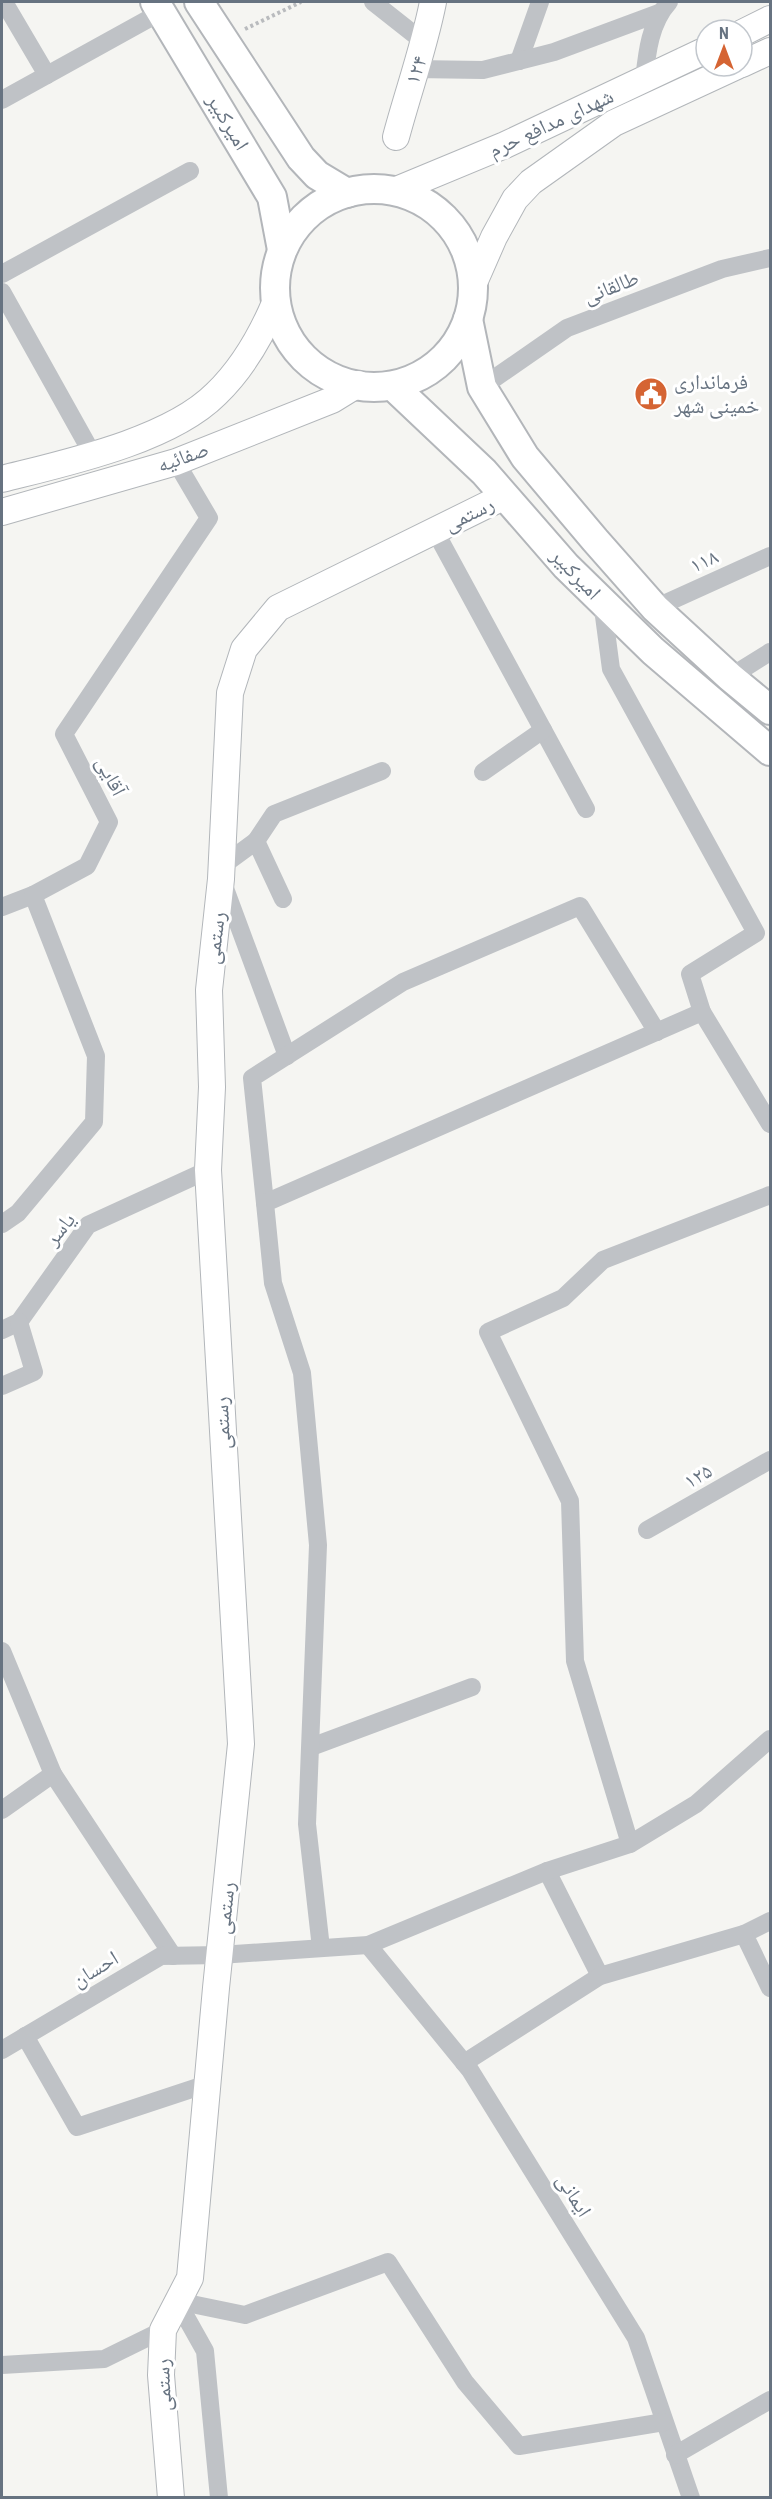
<svg xmlns="http://www.w3.org/2000/svg" width="772" height="2499" font-family="'Roboto Condensed','Noto Naskh Arabic',sans-serif">
<style>
.lines{fill:none;stroke-linecap:round;stroke-linejoin:round}
.secondary-casing{stroke:#b2b6ba;stroke-width:28}
.primary-casing{stroke:#b3b6ba;stroke-width:32}
.path{stroke:#b9bbbe;stroke-width:4;stroke-dasharray:3 3;stroke-linecap:butt}
.street{stroke:#bfc2c6;stroke-width:18}
.secondary{stroke:#fff;stroke-width:26}
.primary{stroke:#fff;stroke-width:28}
.labels{text-anchor:middle;dominant-baseline:central;stroke-width:6;stroke-linejoin:round;paint-order:stroke}
.street-label{font-size:21px;fill:#677381;stroke:#fff}
.poi-label{font-size:21px;fill:#677381;stroke:#fff;text-anchor:start}
</style>
<rect width="100%" height="100%" fill="#f5f5f2"/>
<g class="lines">
<defs>
<g id="secondary">
<path d="M 742,33 L 770,19"/>
<path d="M 742,64 L 770,51"/>
<path d="M 396,137 C 408,92 424,48 433,2"/>
<path d="M 394,191 L 505,145 L 706,50"/>
<path d="M 473,285 L 494,237 L 515,199 L 531,182 L 614,123 L 737,66"/>
<path d="M 2,479 C 65,463 169,441 216,394 C 242,369 261,336 275,303"/>
<path d="M 2,512 L 176,462 L 332,400 L 358,384"/>
<path d="M 171,2498 L 161,2375 L 163,2330 L 190,2278 L 216,1988 L 241,1744 L 208,1170 L 212,1087 L 209,990 L 221,879 L 230,693 L 244,649 L 278,608 L 505,496"/>
</g>
<g id="primary">
<path d="M 155,2 L 272,197 L 282,250"/>
<path d="M 199,2 L 301,158 L 317,175 L 347,193"/>
<circle cx="374" cy="288" r="99"/>
<path d="M 468,319 L 482,387 L 525,457 L 595,540 L 655,608 L 730,677 L 770,710"/>
<path d="M 393,386 L 484,472 L 566,566 L 653,651 L 770,751"/>
</g>
</defs>
<use href="#secondary" class="secondary-casing"/>
<use href="#primary" class="primary-casing"/>
<path class="path" d="M 245,29 L 301,2"/>
<g class="street">
<path d="M 4,2 L 47,75"/>
<path d="M 373,2 L 425,43"/>
<path d="M 519,61 L 540,2"/>
<path d="M 414,69 L 483,70 L 554,52 L 659,13"/>
<path d="M 644,80 C 647,52 650,23 669,2"/>
<path d="M 2,100 L 161,12"/>
<path d="M 2,274 L 190,171"/>
<path d="M 2,292 L 93,455"/>
<path d="M 482,387 L 567,328 L 722,269 L 770,258"/>
<path d="M 435,531 L 586,809"/>
<path d="M 602,601 L 611,669 L 756,933 L 690,974 L 702,1012"/>
<path d="M 655,608 L 770,556"/>
<path d="M 730,677 L 770,652"/>
<path d="M 483,772 L 543,730"/>
<path d="M 256,841 L 274,814 L 382,771"/>
<path d="M 222,866 L 256,841 L 283,899"/>
<path d="M 223,883 L 287,1056"/>
<path d="M 2,907 L 33,895"/>
<path d="M 265,1203 L 252,1078 L 403,982 L 580,906 L 657,1032"/>
<path d="M 2,1224 L 18,1213 L 94,1122 L 96,1056 L 33,895 L 87,866 L 109,822 L 64,734 L 209,518 L 176,462"/>
<path d="M 2,1330 L 19,1322 L 88,1225 L 208,1170"/>
<path d="M 2,1386 L 34,1372 L 19,1322"/>
<path d="M 647,1530 L 770,1460"/>
<path d="M 2,1651 L 53,1774"/>
<path d="M 311,1747 L 472,1687"/>
<path d="M 2,1810 L 53,1774 L 173,1956"/>
<path d="M 630,1844 L 575,1661 L 570,1501 L 488,1332 L 563,1298 L 603,1260 L 770,1195"/>
<path d="M 547,1871 L 600,1976"/>
<path d="M 770,1921 L 744,1934 L 770,1988"/>
<path d="M 368,1945 L 470,2070 L 636,2338 L 691,2498"/>
<path d="M 321,1948 L 307,1824 L 318,1545 L 302,1373 L 273,1283 L 265,1203 L 702,1012 L 770,1124"/>
<path d="M 25,2036 L 77,2127 L 207,2084"/>
<path d="M 2,2050 L 161,1956 L 220,1955 L 368,1945 L 547,1871 L 630,1844 L 696,1804 L 770,1739"/>
<path d="M 464,2063 L 600,1976 L 744,1934"/>
<path d="M 177,2301 L 245,2315 L 388,2262 L 465,2382 L 519,2446 L 664,2422"/>
<path d="M 177,2301 L 205,2351 L 219,2498"/>
<path d="M 2,2365 L 104,2359 L 163,2330"/>
<path d="M 675,2455 L 770,2400"/>
</g>
<use href="#secondary" class="secondary"/>
<use href="#primary" class="primary"/>
</g>
<defs>
<symbol id="civic-disc" viewBox="-11 -11 22 22"><circle r="9.5" fill="#d56433" stroke="#fff"/><path d="M-.6-6.5H3V-4.5H.6V-3L4-1V1h2V6H-6V1h2V-1L-.6-3ZM-1.2 2.5V6h2.4V2.5Z" fill="#fff"/></symbol>
</defs>
<g fill-rule="evenodd">
<use href="#civic-disc" x="632" y="375" width="38" height="38"/>
</g>
<g class="labels">
<g class="street-label">
<text transform="translate(416 70) rotate(-71)">۱۲۴</text>
<text transform="translate(228 122) rotate(59)">امیرکبیر</text>
<text transform="translate(551 123) rotate(-25)">شهدای مدافع حرم</text>
<text transform="translate(611 287) rotate(-21)">طالقانی</text>
<text transform="translate(183 457) rotate(-20)">صفائیه</text>
<text transform="translate(469 514) rotate(-26)">رستمی</text>
<text transform="translate(704 561) rotate(-24)">۱۱۸</text>
<text transform="translate(576 574) rotate(46)">امیرکبیر</text>
<text transform="translate(111 776) rotate(63)">آقایی</text>
<text transform="translate(215 938) rotate(-83)">رستمی</text>
<text transform="translate(60 1229) rotate(-51)">یاسر</text>
<text transform="translate(222 1423) rotate(-93)">رستمی</text>
<text transform="translate(698 1476) rotate(-30)">۱۲۵</text>
<text transform="translate(225 1908) rotate(-84)">رستمی</text>
<text transform="translate(95 1969) rotate(-31)">احسان</text>
<text transform="translate(574 2195) rotate(58)">ایمانی</text>
<text transform="translate(163 2385) rotate(-92)">رستمی</text>
</g>
<g class="poi-label">
<text x="674" y="382">فرمانداری<tspan x="674" dy="24">خمینی شهر</tspan></text>
</g>
</g>
<rect width="772" height="2499" fill="none" stroke="#677381" stroke-width="6"/>
<g transform="translate(724 48)"><circle r="28" fill="#ffffff" stroke="#c2c7cd" stroke-width="1.5"/>
<path d="M0-4.5L10 22L0 15L-10 22Z" fill="#d56433"/>
<text y="-9" font-size="16" font-weight="bold" text-anchor="middle" fill="#677381">N</text>
</g>
</svg>
